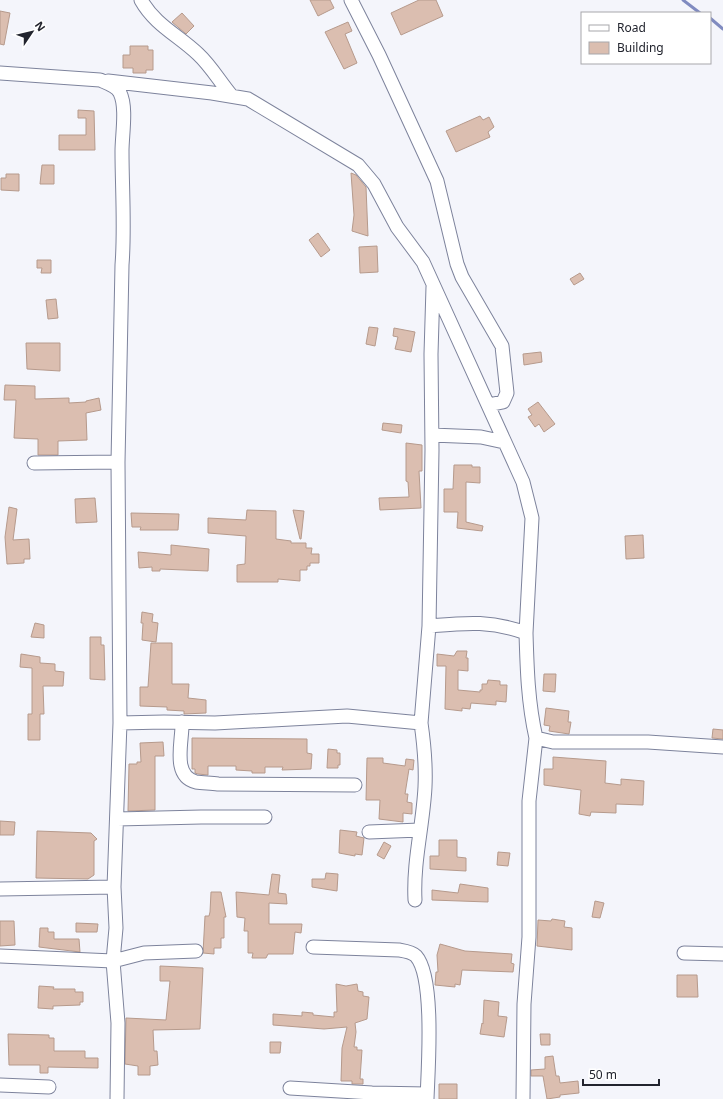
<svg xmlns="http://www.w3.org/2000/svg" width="723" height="1099" font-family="'Noto Sans',sans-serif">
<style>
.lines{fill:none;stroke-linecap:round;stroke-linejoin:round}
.stream{stroke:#808bc0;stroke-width:3}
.building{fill:#dbbeb0;stroke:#b69a8c}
.minor-casing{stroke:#7d839c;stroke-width:15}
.minor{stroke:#fff;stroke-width:13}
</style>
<rect width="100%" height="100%" fill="#f4f5fb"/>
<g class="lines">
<path class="stream" d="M683,0l17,13
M710,18l13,11"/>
</g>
<path class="building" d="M310,0h20l4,8 -16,8z
M419,0h17l7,16 -42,19 -10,-22z
M0,11l10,2 -6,32 -4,-1z
M182,13l12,13 -8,8 -14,-12z
M348,22l4,9 -7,3 12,29 -13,6 -19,-37z
M130,46h18v4h5v20h-7v3h-13v-5h-10v-13h7z
M78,110l16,1 1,39h-36v-15h27v-17h-8z
M480,116l3,4 6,-3 5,10 -6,5 2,5 -34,15 -10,-21z
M42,165h12v19h-14z
M351,173l5,2 10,12 2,49 -16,-5 2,-16z
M6,174h13v17l-18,-1v-12h5z
M318,233l12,17 -9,7 -12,-17z
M377,246l1,26 -18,1 -1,-26z
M37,260h14v13h-10l1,-5h-5z
M580,273l4,6 -10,6 -4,-6z
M56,299l2,19 -10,1 -2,-19z
M369,327l9,1 -3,18 -9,-2z
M394,328l21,4 -4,20 -16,-3 3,-12 -5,-1z
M26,343h34v28l-33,-2z
M541,352l1,10 -18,3 -1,-11z
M5,385l30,1v13l34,-1v5l17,-1v-1l13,-3 2,12 -15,3 1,27 -29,1v14h-20v-16l-24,-1 2,-38h-12z
M538,402l17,22 -11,8 -5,-8 -4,3 -7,-10 4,-2 -4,-6z
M383,423l19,2 -1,8 -19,-3z
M406,443l16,2v26h-3l2,37 -41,2 -1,-12 30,-1 -1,-15 -2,-1z
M454,465h18v2h8v16l-14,-1v40l17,4 -1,5 -25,-3 1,-16h-14v-23h9z
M95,498l2,24 -21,1 -1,-24z
M9,507l8,2 -4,31 16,-1 1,20h-6v4l-17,1 -2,-27z
M247,510l29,1v28l15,2v2h15v5h6l-1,6h8v9h-9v3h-3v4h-7v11l-22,-2v3h-41v-17l8,-1 1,-28 -38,-3v-15l38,2z
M293,510l11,1 -3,28h-1z
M131,513l48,1 -1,16h-38l1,-3h-9z
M643,535l1,23 -18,1 -1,-23z
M171,545l38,4 -1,22 -48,-2v2h-8v-4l-13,1 -1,-16 33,3z
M142,612l11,2 -1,8 6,1 -2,19 -14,-2 1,-17h-2z
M35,623l9,2v13l-13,-1z
M90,637h11v8h3l1,35 -15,-1z
M151,643h21v41h17l-1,14 18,2v13l-22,1v-3l-17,-1v-3l-27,-1v-19h8z
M457,651h10l-1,7h2v13l-10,-1v20l22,2v-2h2v-6h5l1,-4 12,1v4h7l-1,17 -10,-1v4l-25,-2 -1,6 -8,-1v3l-17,-2 1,-43h-9v-12l17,2z
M21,654l19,3v6l15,1v7l9,1 -1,14h-20l1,28h-4v26h-12v-26h4v-46l-12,-1z
M544,674h12l-1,18 -12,-1z
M546,708l23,3 -1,11h3l-2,12 -20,-3 1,-5 -6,-1z
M713,729l10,1v9l-11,-1z
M192,738l115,1v14l5,1 -1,15 -29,1 1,-3h-18v6h-13v-2l-16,-1v-4h-28v9l-10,-1 -3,-1v-4h-3z
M163,742l1,14h-9v54l-27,1 1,-47h8v-2h4l-1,-19z
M328,749l9,1v3h3v12h-2v3h-11z
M553,757l53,4 -1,22 16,2v-6l23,2 -1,24 -27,-1v9l-25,-1 -1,4 -11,-2 2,-24 -37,-5v-16h9z
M367,758h16v5l22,3 1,-7 8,1 -1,10 -4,-1 -4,25h3l-1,8 5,1v11l-9,-1v9l-24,-3 1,-19h-14z
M0,821l15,1 -1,13h-14z
M340,830l17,2 -1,4 8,2 -2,17 -7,-1v2l-16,-3z
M37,831l54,2 6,6 -3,2v34l-6,4 -52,-1z
M439,840h18v17l9,1v13l-36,-2v-13h9z
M384,842l7,4 -7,13 -7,-4z
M498,852l12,1 -2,13 -11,-1z
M326,873l12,1 -1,17 -25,-4v-8h13z
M272,874l8,1 -2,18 8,1 1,10 -18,-1v21h33l-1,9 -6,-1 -2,22h-25l-2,4h-14l1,-5h-5v-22h-4l1,-13 -8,-1 -1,-25 33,3z
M460,884l28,4v14l-56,-2v-10l26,3z
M211,892h10l5,25h-2v21h-3v10h-7v6l-11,-1 2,-37h4l1,-4z
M595,901l9,2 -4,15 -8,-1z
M552,919l13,2 -1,6 8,1v22l-35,-4 1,-26 13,1z
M0,921h14l1,24 -15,1z
M76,923l22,1 -1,8h-21z
M40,928h8v4h6v7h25l1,13 -41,-5z
M440,944l25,7 47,3 -1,9 3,1 -1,8 -51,-2 -2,15 -5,-1v3l-20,-2 1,-13h2l-1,-17z
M160,966l43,2 -3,61 -47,1 1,21h3l1,14 -8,1v9h-12v-9l-13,-2 1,-46 40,2 4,-39h-10z
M677,975h20l1,22h-21z
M336,984l10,2 11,-2 1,7 5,1v4l6,1 -2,22 -12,4 1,9 -2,15h3v3h5l-2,29h3v5h-11v-3h-11l1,-33 5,-21 -23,2 -51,-4v-11l29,2v-4l11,1v2l21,2v-5h3z
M39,986l15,1 -1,2h22v3h8v10h-3v3l-27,1v3l-15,-1z
M484,1000l15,2 -1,14 9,1 -3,20 -24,-3 2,-11 1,1z
M8,1034l41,1v3h5v13h31v7h13v10l-50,-1v6h-8v-8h-31z
M540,1034h10v11h-9z
M270,1042h11l-1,11h-10z
M553,1056l3,20h3l1,7 18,-2 1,12 -19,2v2l-13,2 -4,-23h-12v-6l14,-1v-12z
M439,1084h18v15h-18z"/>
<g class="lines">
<defs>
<path id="minor" d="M141,0c14,25 37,35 57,54 13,12 22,28 33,41
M351,0l28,55 58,126 20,83 5,13 40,69 5,47 -4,9 -15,3
M0,73l100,7c7,3 17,6 20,13 7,14 2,42 2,58 0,38 3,76 0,114l-4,197 2,261 -6,164 2,41 -3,33 5,62 -1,76
M108,81l104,12 36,6 110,66 16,19 23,43 26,35 100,220 9,36 -6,115
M432,435l49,2 23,5
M34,463l84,-1
M429,626l3,-176 -1,-96 2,-67
M182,722c1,18 -11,54 14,60 7,1 15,1 22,2l137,1
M120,723l44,-1 51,1 132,-7 74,7c3,21 5,43 4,64 -2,39 -12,74 -10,113
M421,723l8,-97c36,-3 61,-6 97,7 1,35 2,70 10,105l17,4h95l75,5
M117,819l84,-2h64
M369,832l51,-2
M0,889l114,-2
M313,947l86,3c6,1 13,2 17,6 19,21 12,114 11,143
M684,953l39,1
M0,956l113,5 31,-8 52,-2
M0,1085l49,2
M290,1088l82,5 55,1
M523,1099l1,-95 5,-67v-136l7,-63"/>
</defs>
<use href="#minor" class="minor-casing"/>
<use href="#minor" class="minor"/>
</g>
<rect x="581" y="12" width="130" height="52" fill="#ffffff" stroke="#a7a7ab"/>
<rect x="589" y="25" width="20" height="6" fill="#ffffff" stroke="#a7a7ab"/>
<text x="617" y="32" font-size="12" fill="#22242e">Road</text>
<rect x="589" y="42" width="20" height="12" fill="#dbbeb0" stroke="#a7a7ab"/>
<text x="617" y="52" font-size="12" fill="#22242e">Building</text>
<g transform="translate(32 32) rotate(55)" stroke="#ffffff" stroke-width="3" paint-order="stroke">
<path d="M0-3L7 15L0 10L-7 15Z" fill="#22242e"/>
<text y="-6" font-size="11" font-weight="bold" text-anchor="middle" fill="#22242e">N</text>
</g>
<path d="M583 1079v6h76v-6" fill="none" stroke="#22242e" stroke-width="2"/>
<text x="589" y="1079" font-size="12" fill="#22242e" stroke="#ffffff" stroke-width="3" paint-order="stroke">50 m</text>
</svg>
